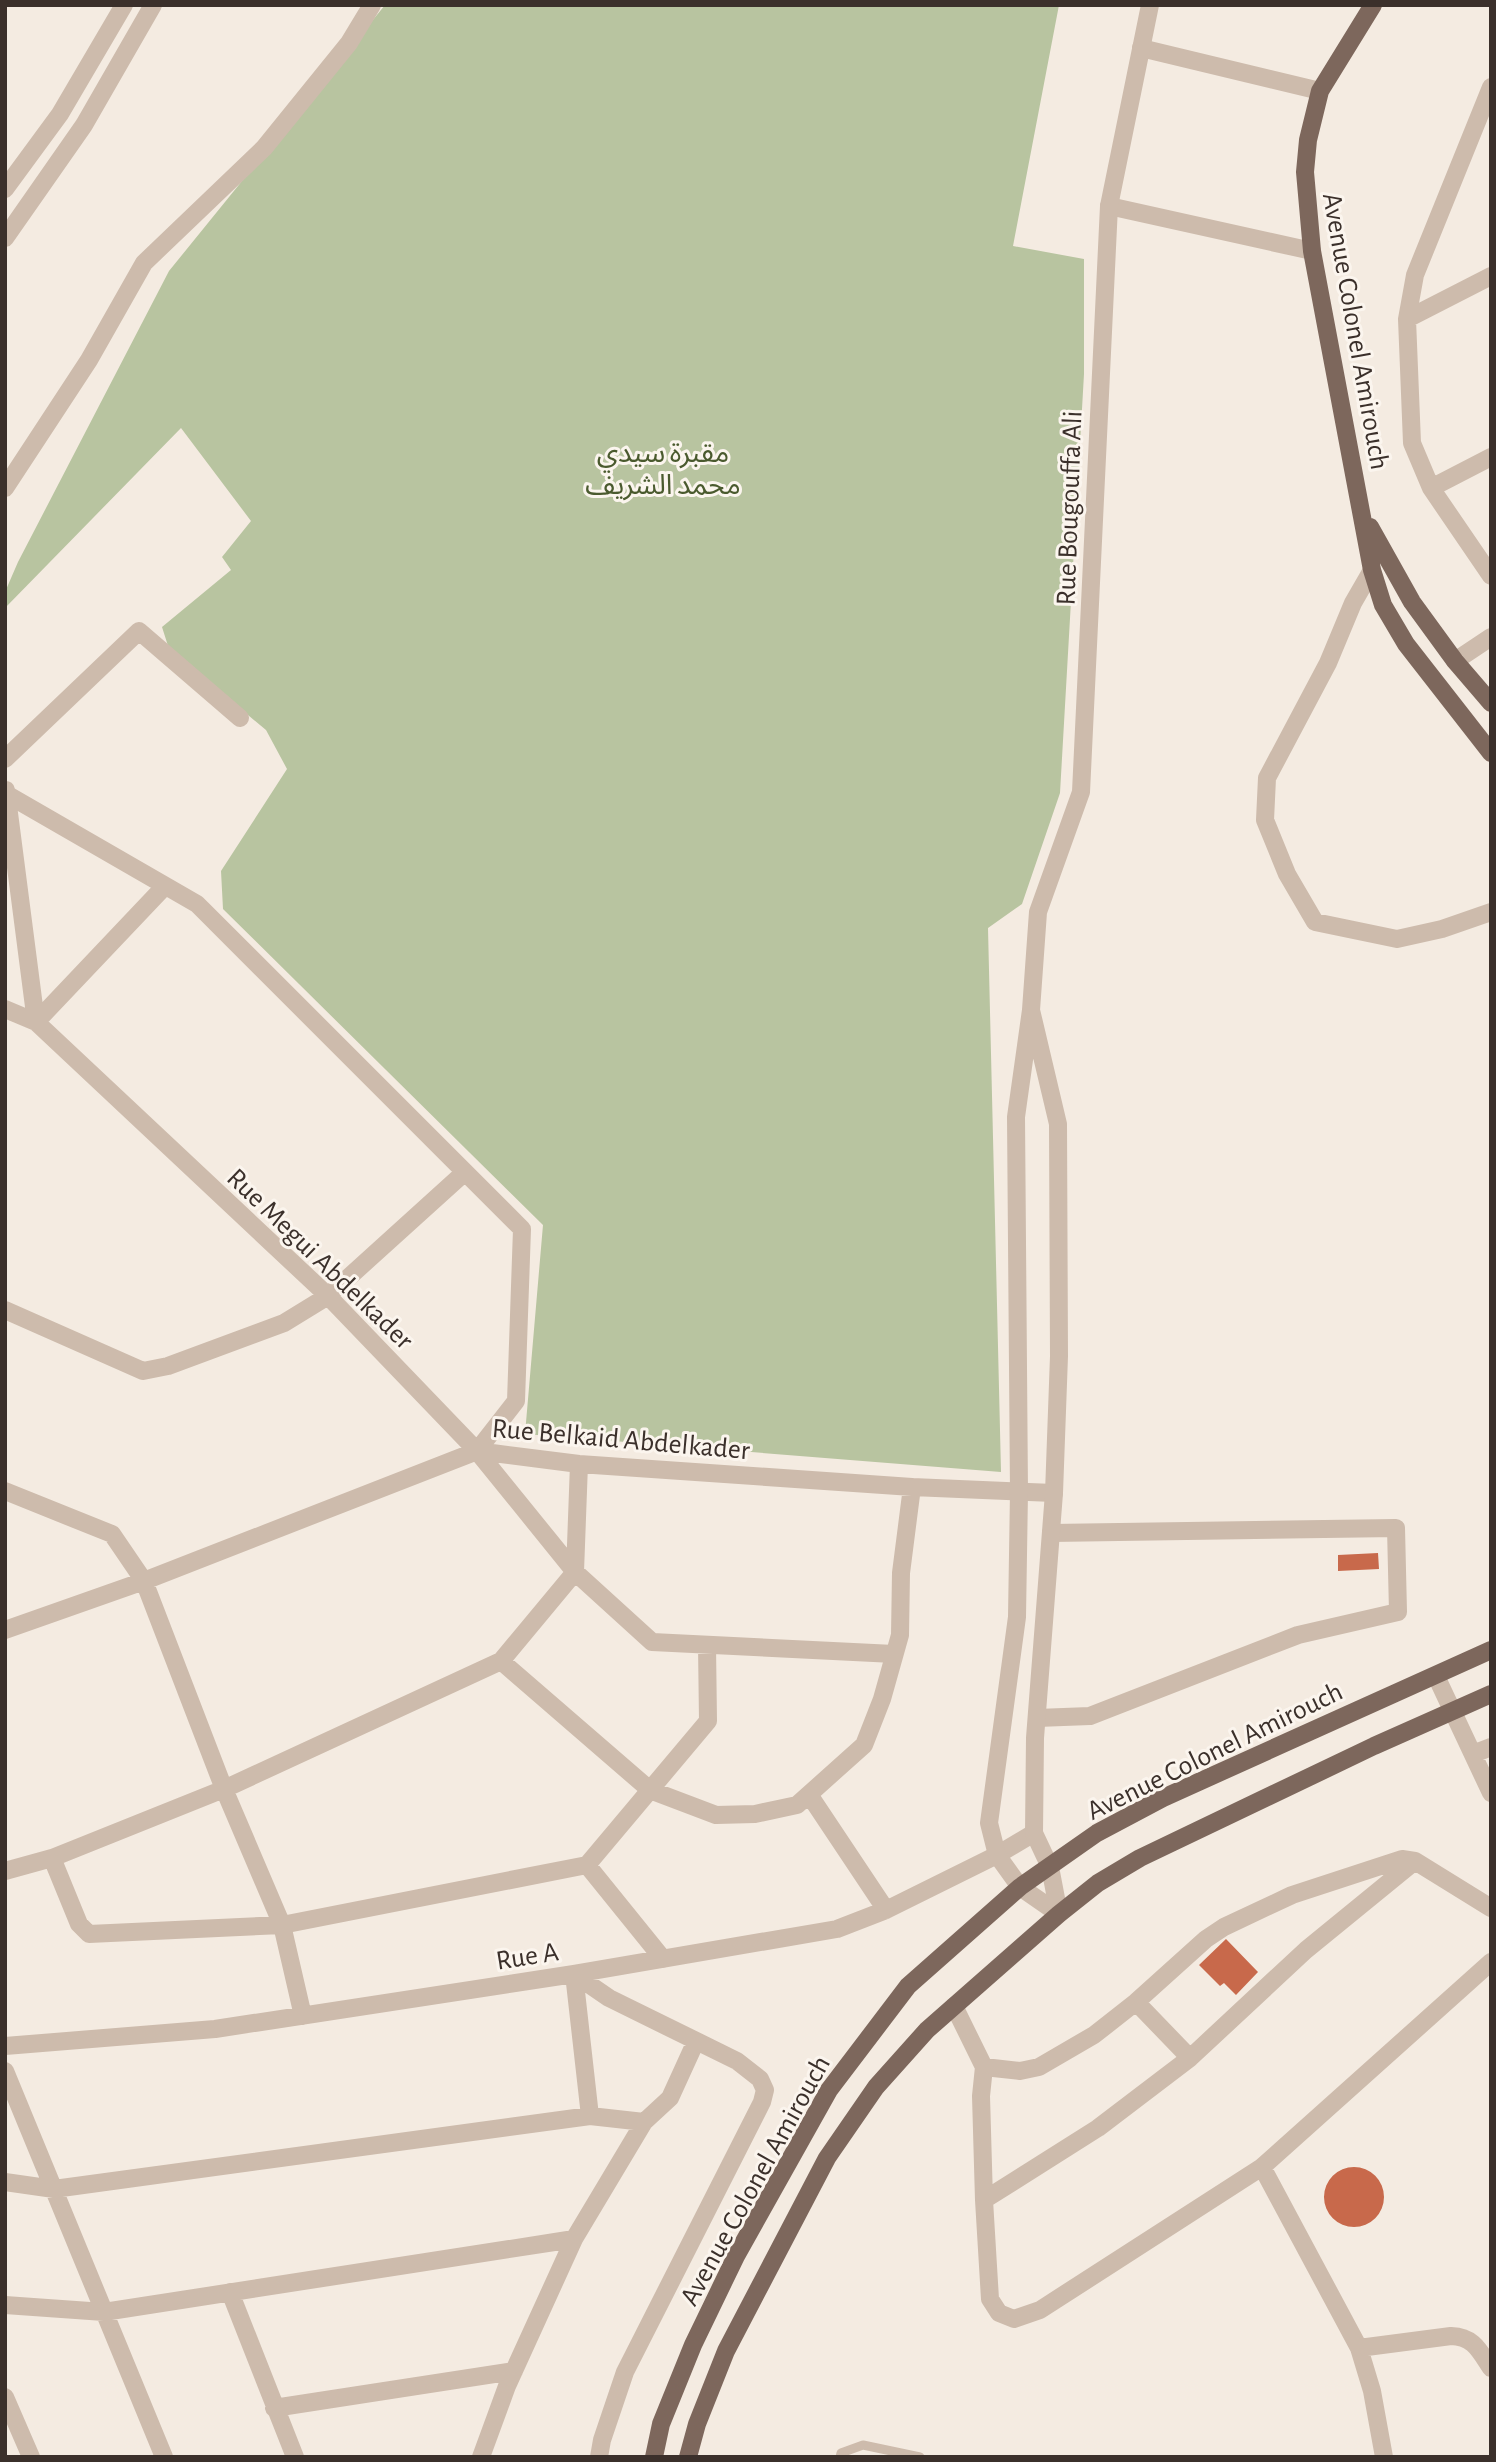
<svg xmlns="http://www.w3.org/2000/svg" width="1496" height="2462" font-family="'Alegreya Sans','Noto Sans Arabic',sans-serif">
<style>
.green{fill:#b8c4a0}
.building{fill:#c8694b}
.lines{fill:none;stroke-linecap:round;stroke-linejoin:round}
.service{stroke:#cdbbac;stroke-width:9}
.minor{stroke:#cdbbac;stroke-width:18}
.tertiary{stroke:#cdbbac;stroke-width:18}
.primary{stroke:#7d675c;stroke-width:18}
.labels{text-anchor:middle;stroke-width:6;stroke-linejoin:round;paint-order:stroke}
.street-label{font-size:28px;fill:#3b302b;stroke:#fbf5ee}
.park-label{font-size:28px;fill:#4a5a2e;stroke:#fbf5ee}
</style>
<rect width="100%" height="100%" fill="#f4ebe1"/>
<path class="green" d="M385,5h674l-46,241 71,13v115l-24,419 -38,111 -34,24 13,544 -476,-38 18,-209 -320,-316 -2,-38 66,-102 -21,-39 -97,-81 -7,-22 69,-57 -9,-13 29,-36 -70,-93 -176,180v-16l13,-30 151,-291z"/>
<path class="building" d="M1378,1553l1,16 -41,2v-16z
M1226,1939l32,33 -22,23 -12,-12 -4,3 -21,-21z
M1324 2197a30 30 0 1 1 60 0a30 30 0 1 1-60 0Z"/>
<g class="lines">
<path class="service" d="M840,2457l1,-4 22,-8 57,12"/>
<path class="minor" d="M1141,48l179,43
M1491,87l-76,188 -8,44 5,124 19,45 60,88
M5,189l55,-75 64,-109
M1109,206l203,45
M5,238l79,-113 69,-120
M1407,319l84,-43
M5,488l84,-128 55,-97 120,-115 85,-105 23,-38
M1431,488l60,-31
M1372,570l-19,33 -25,60 -61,115 -2,42 22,54 28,48 82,17 45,-10 49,-17
M1455,661l36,-24
M5,759l134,-128 101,87
M6,790l30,232
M5,801l3,-6 189,109 325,325 -6,172 -39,50
M5,1009l31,13 292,274 149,155 98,121 77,70 242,12
M36,1022l128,-135
M5,1310l138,61 25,-5 116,-43 44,-27 137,-124
M5,1491l107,43 32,47 80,208 58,136 21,91
M5,1630l139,-49 333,-130 102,13 333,23 142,6
M501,1661l149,129 66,25 39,-1 42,-9 67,-60 18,-46 18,-64 1,-62 11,-86
M1436,1676l55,117
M1037,1718l53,-2 208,-81 100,-23 -2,-84 -345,5
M1473,1754l18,-7
M810,1796l76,114
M52,1858l27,66 10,10 193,-9 305,-60 121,-144 -1,-76
M587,1865l76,94
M5,1871l47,-13 172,-69 277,-128 74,-89 4,-108
M574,1974l35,24 128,63 23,18 5,11 -3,12 -137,270 -23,68 -3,17
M574,1974l16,142
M1136,2002l54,56
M954,2006l30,61 36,4 19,-4 55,-32 42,-33 70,-63 18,-12 68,-32 110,-36 13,2 76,47
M5,2046l210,-17 359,-55 263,-45 49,-19 111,-55 37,-22
M984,2067l-3,29 3,104 6,99 9,14 15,6 26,-9 222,-143 229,-205
M5,2071l159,386
M1262,2167l97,181 13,43 12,66
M5,2182l49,7 536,-73 54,6
M984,2200l114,-72 92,-70 116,-108 109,-89
M230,2292l65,165
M5,2305l99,7 470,-73
M1359,2348l92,-12c23,1 28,14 40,32
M5,2397l26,60
M274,2408l240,-37
M481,2457l26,-71 67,-147 70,-117 26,-24 26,-57"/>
<path class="tertiary" d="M1031,1010l27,114 1,232 -5,137 -19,245 -1,95 16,34 9,47 -39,-27 -23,-32 -8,-32 28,-206 2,-125 -3,-375 15,-107 7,-98 43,-120 28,-586 41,-201"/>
<path class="primary" d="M1373,5l-53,86 -12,49 -3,32 7,79 60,319 11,35 23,39 85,109
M1370,527l42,75 43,59 36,42
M654,2457l7,-33 32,-79 43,-89 93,-166 79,-104 112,-99 77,-54 66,-35 328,-148
M688,2457l9,-33 29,-73 101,-193 49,-71 51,-57 132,-116 39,-31 42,-25 234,-112 117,-52"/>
</g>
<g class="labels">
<g class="street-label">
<text transform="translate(1357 331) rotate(80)" y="10">Avenue Colonel Amirouch</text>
<text transform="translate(1068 508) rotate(-88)" y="10">Rue Bougouffa Ali</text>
<text transform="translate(321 1258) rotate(44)" y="10">Rue Megui Abdelkader</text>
<text transform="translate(621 1438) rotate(5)" y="10">Rue Belkaid Abdelkader</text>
<text transform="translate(1214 1750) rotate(-26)" y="10">Avenue Colonel Amirouch</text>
<text transform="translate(527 1955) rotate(-9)" y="10">Rue A</text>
<text transform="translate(754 2180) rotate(-61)" y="10">Avenue Colonel Amirouch</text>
</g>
<g class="park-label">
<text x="663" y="462">مقبرة سيدي<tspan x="663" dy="32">محمد الشريف</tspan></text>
</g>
</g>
<rect width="1496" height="2462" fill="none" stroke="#3b302b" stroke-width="14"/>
</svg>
